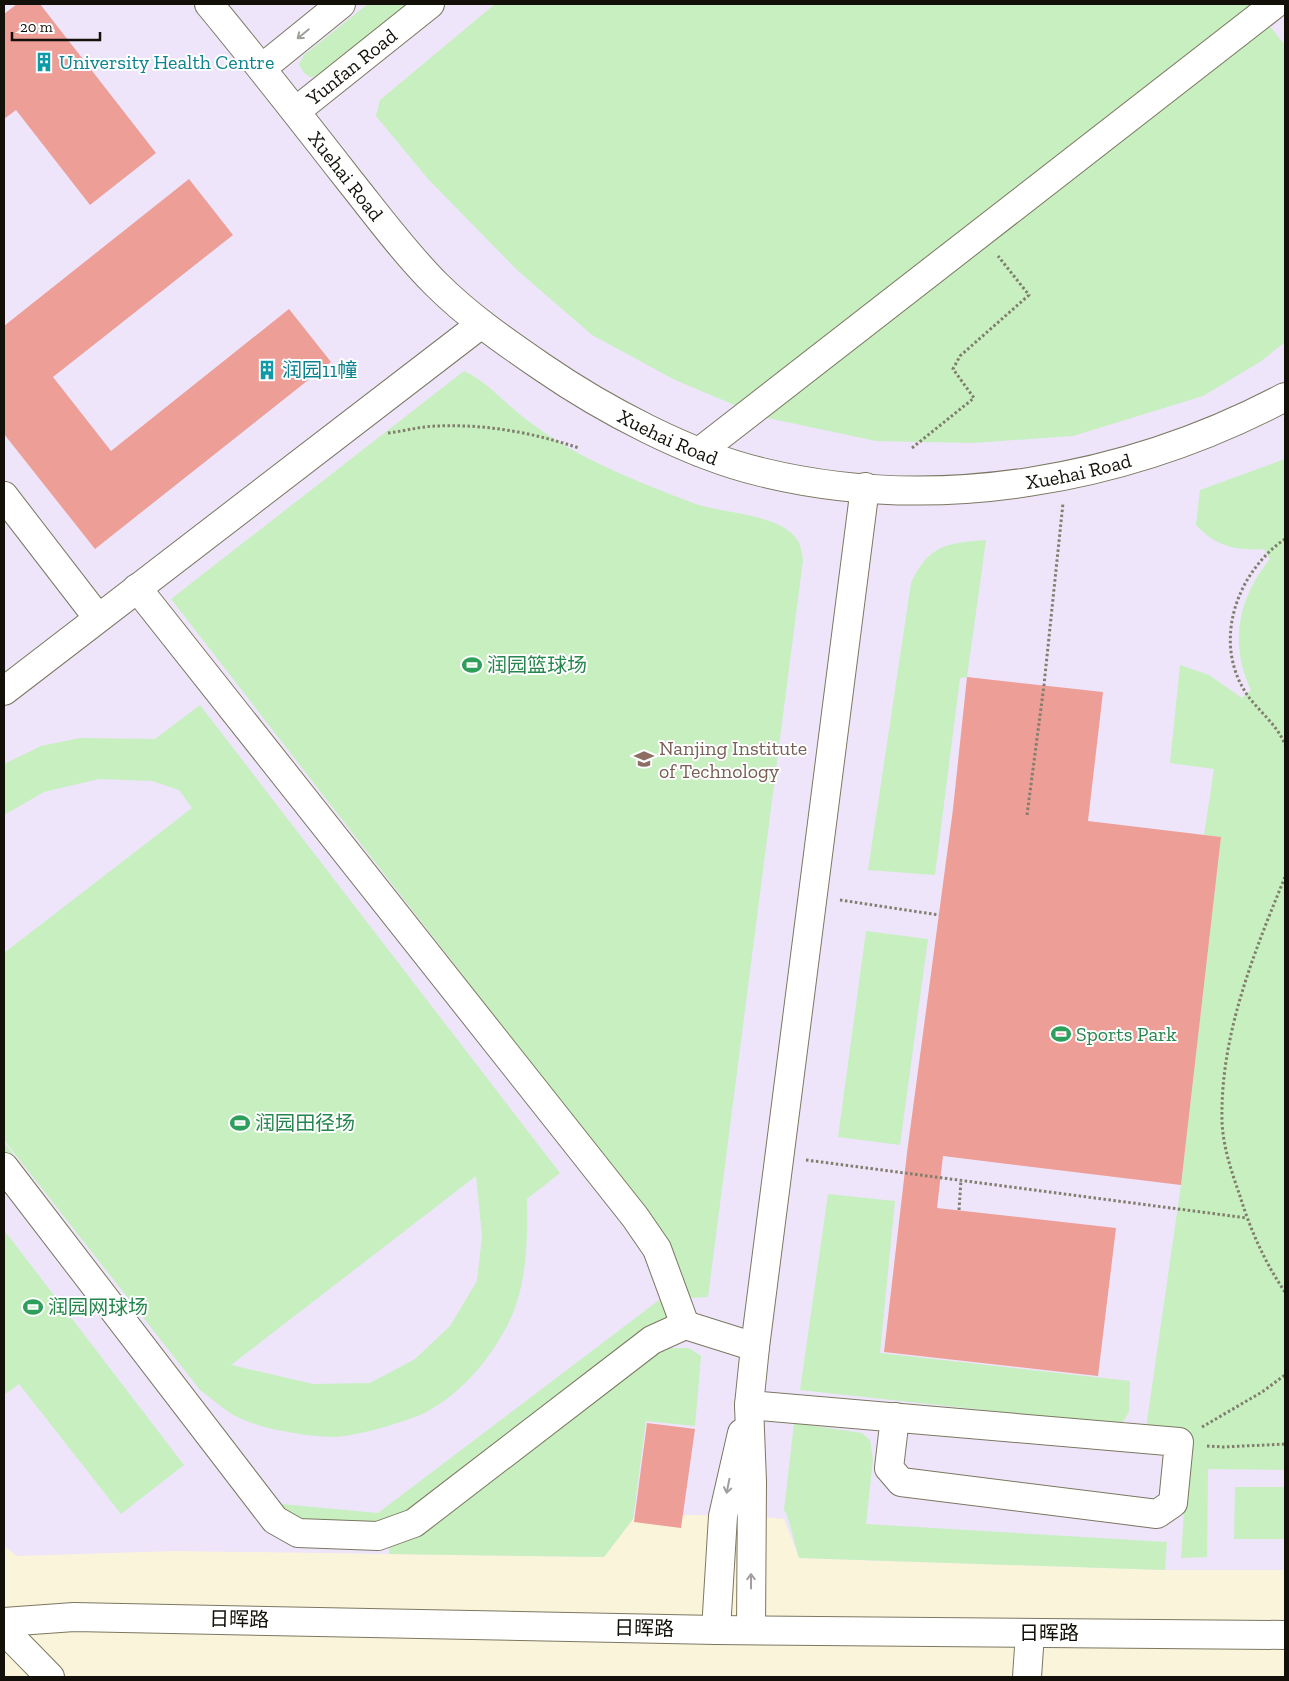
<svg xmlns="http://www.w3.org/2000/svg" width="1289" height="1681" font-family="'Zilla Slab','Noto Sans SC',serif">
<style>
.education{fill:#eee5fa}
.green{fill:#c7efc0;fill-rule:evenodd}
.building{fill:#ec9e97}
.lines{fill:none;stroke-linecap:round;stroke-linejoin:round}
.minor-casing{stroke:#7c7761;stroke-width:30}
.path{stroke:#827e6d;stroke-width:3;stroke-dasharray:2.5 2.5;stroke-linecap:butt}
.minor{stroke:#fff;stroke-width:28}
.oneway{stroke:#a09f9c}
.labels{text-anchor:middle;stroke-width:4;stroke-linejoin:round;paint-order:stroke}
.culture-label{font-size:20px;fill:#0d838f;stroke:#fff;text-anchor:start}
.street-label{font-size:20px;fill:#121008;stroke:#fff}
.leisure-label{font-size:20px;fill:#27864d;stroke:#fff;text-anchor:start}
.education-label{font-size:20px;fill:#785e54;stroke:#fff;text-anchor:start}
</style>
<rect width="100%" height="100%" fill="#faf4db"/>
<path class="education" d="M4,4h1281v1566h-120l-366,-12 -15,-39 -33,-3 -114,-2 -33,43 -429,-6 -158,5 -13,-10z"/>
<path class="green" d="M368,4h43l-90,72 -11,1 -6,-4 -5,-9 5,-9z
M495,4h757l33,41v297l-25,20 -57,34 -130,40 -100,7 -97,-2 -113,-24 -88,-37 -83,-45 -75,-65 -89,-91 -52,-63 4,-16z
M464,371c24,11 41,33 63,49 49,38 109,61 166,83 28,11 89,10 105,38 3,5 4,13 5,19l-95,737 -19,1 -79,-133 -439,-566z
M1285,459v1011l-77,-1 -1,88 -26,1 8,-127 -43,-3 35,-243 40,-348 -17,-2 10,-66 -44,-6 10,-98 29,10 33,23 9,-8c-22,-46 -13,-92 19,-131l-6,-10c-28,2 -49,-3 -68,-24l4,-35z
M986,540l-19,137 -7,1 -25,197 -67,-5 43,-287c18,-38 35,-40 75,-43z
M200,705l360,468 -33,26c1,40 0,86 -18,123 -18,36 -45,69 -81,89 -17,10 -75,26 -95,26 -29,-1 -74,-8 -100,-22 -11,-7 -22,-17 -33,-25l-196,-250v-187l188,-145 -13,-18 -27,-9 -53,-2 -55,13 -40,23v-51l37,-18 39,-8 75,1zM476,1176l6,60 -5,45 -27,45 -35,33 -45,24 -57,1 -82,-19z
M866,931l62,8 -28,206 -62,-8z
M4,1142l277,362 97,9 293,-222 14,34 -271,198 -116,10 -294,-366z
M828,1194l67,7 -15,152 250,28 -1,31 -8,13 -321,-35z
M4,1230l180,235 -63,49 -102,-130 -15,11z
M662,1348h27l12,8 -6,70 -49,-5 -13,98 -29,38 -215,-3 1,-13z
M794,1423l68,10 8,7 3,19 -7,65 301,18 -2,28 -366,-12 -12,-43 -3,-5z
M1235,1487h50v52h-51z"/>
<path class="building" d="M17,4h23l116,149 -66,52 -74,-95 -12,9v-105z
M189,179l44,56 -180,142 58,74 178,-142 42,53 -236,187 -91,-115v-108z
M967,677l136,15 -15,129 133,16 -40,348 -238,-29 -6,52 179,20 -18,148 -214,-24 23,-199 46,-344z
M647,1423l48,6 -14,99 -47,-6z"/>
<g class="lines">
<defs>
<g id="minor">
<path id="s1" d="M209,4c48,58 94,117 140,176 28,35 55,72 87,104 32,32 68,57 106,83 61,42 147,88 219,105 176,43 367,8 524,-75"/>
<path d="M262,68l79,-64"/>
<path id="s2" d="M296,111l134,-107"/>
<path d="M699,452l576,-448"/>
<path d="M4,496l94,122"/>
<path d="M137,588l498,629 22,32 28,76"/>
<path d="M4,691l476,-366"/>
<path d="M4,1167l271,353 23,13 80,3 36,-13 238,-183 33,-15 70,22"/>
<path d="M749,1405l430,37 -6,61 -16,11 -256,-32 -12,-14 6,-51"/>
<path d="M4,1622l70,-5 642,13 569,5"/>
<path d="M4,1630l46,47"/>
<path d="M716,1630l7,-114 19,-83"/>
<path d="M751,1630l1,-148 -3,-77 6,-58 110,-860"/>
<path d="M1027,1677l3,-44"/>
</g>
</defs>
<use href="#minor" class="minor-casing"/>
<path class="path" d="M388,433c17,-2 34,-7 50,-7 49,-2 96,7 141,22
M912,448l62,-50 -21,-29 7,-13 69,-61 -31,-39
M1285,539c-48,33 -73,102 -39,154 11,17 32,32 39,52
M1027,815l17,-130 19,-182
M1285,877c-32,78 -65,159 -63,245 1,25 10,51 18,74 10,33 25,67 45,96
M840,900l99,15
M806,1160l441,58
M959,1210l2,-30
M1202,1427l60,-35 23,-17
M1207,1446l17,1 61,-3"/>
<use href="#minor" class="minor"/>
</g>
<defs><path id="oneway-shaft" d="M-6 0H5M1.5-3L5.5 0L1.5 3" fill="none" stroke-width="1.6" stroke-linecap="round" stroke-linejoin="round" transform="scale(1.25)"/></defs>
<g class="oneway">
<use href="#oneway-shaft" transform="translate(303 34) rotate(141)"/>
<use href="#oneway-shaft" transform="translate(728 1486) rotate(101)"/>
<use href="#oneway-shaft" transform="translate(751 1581) rotate(-90)"/>
</g>
<defs>
<symbol id="building-bare" viewBox="-9 -9 18 18"><path d="M-4-6H4V6H1V3H-1V6H-4ZM-2.5-4.3h1.7v1.8h-1.7ZM.8-4.3h1.7v1.8H.8ZM-2.5-1h1.7V.8h-1.7ZM.8-1h1.7V.8H.8Z" fill="#0f9aa8" stroke="#fff" stroke-width="2.5" paint-order="stroke"/></symbol>
<symbol id="stadium-bare" viewBox="-9 -9 18 18"><path d="M0-5a6.5 5 0 1 0 0 10a6.5 5 0 1 0 0-10ZM-3.5-1.8h7v3.6h-7Z" fill="#2e9e5b" stroke="#fff" stroke-width="2.5" paint-order="stroke"/></symbol>
<symbol id="university-bare" viewBox="-9 -9 18 18"><path d="M0-5L7-2L0 1L-7-2ZM-4 1L0 2.5L4 1V4Q0 6-4 4Z" fill="#8d6e63" stroke="#fff" stroke-width="2.5" paint-order="stroke"/></symbol>
</defs>
<g fill-rule="evenodd">
<use href="#building-bare" x="30" y="48" width="28" height="28"/>
<use href="#building-bare" x="253" y="356" width="28" height="28"/>
<use href="#stadium-bare" x="458" y="651" width="28" height="28"/>
<use href="#university-bare" x="630" y="745" width="28" height="28"/>
<use href="#stadium-bare" x="1047" y="1020" width="28" height="28"/>
<use href="#stadium-bare" x="226" y="1109" width="28" height="28"/>
<use href="#stadium-bare" x="19" y="1293" width="28" height="28"/>
</g>
<g class="labels">
<g class="culture-label">
<text x="59" y="69">University Health Centre</text>
<text x="282" y="377">润园11幢</text>
</g>
<g class="street-label">
<text dy="7" stroke="none"><textPath href="#s2" startOffset="71">Yunfan Road</textPath></text>
<text dy="7" stroke="none"><textPath href="#s1" startOffset="220">Xuehai Road</textPath></text>
<text dy="7" stroke="none"><textPath href="#s1" startOffset="640">Xuehai Road</textPath></text>
<text dy="7" stroke="none"><textPath href="#s1" startOffset="1060">Xuehai Road</textPath></text>
<text transform="translate(239 1619) rotate(1)" y="7">日晖路</text>
<text transform="translate(644 1628) rotate(1)" y="7">日晖路</text>
<text x="1049" y="1640">日晖路</text>
</g>
<g class="leisure-label">
<text x="487" y="672">润园篮球场</text>
<text x="1076" y="1041">Sports Park</text>
<text x="255" y="1130">润园田径场</text>
<text x="48" y="1314">润园网球场</text>
</g>
<g class="education-label">
<text x="659" y="755">Nanjing Institute<tspan x="659" dy="23">of Technology</tspan></text>
</g>
</g>
<rect width="1289" height="1681" fill="none" stroke="#121008" stroke-width="10"/>
<path d="M12 32v8h88v-8" fill="none" stroke="#121008" stroke-width="2.5"/>
<text x="20" y="32" font-size="15" fill="#121008" stroke="#ffffff" stroke-width="4" paint-order="stroke">20 m</text>
</svg>
